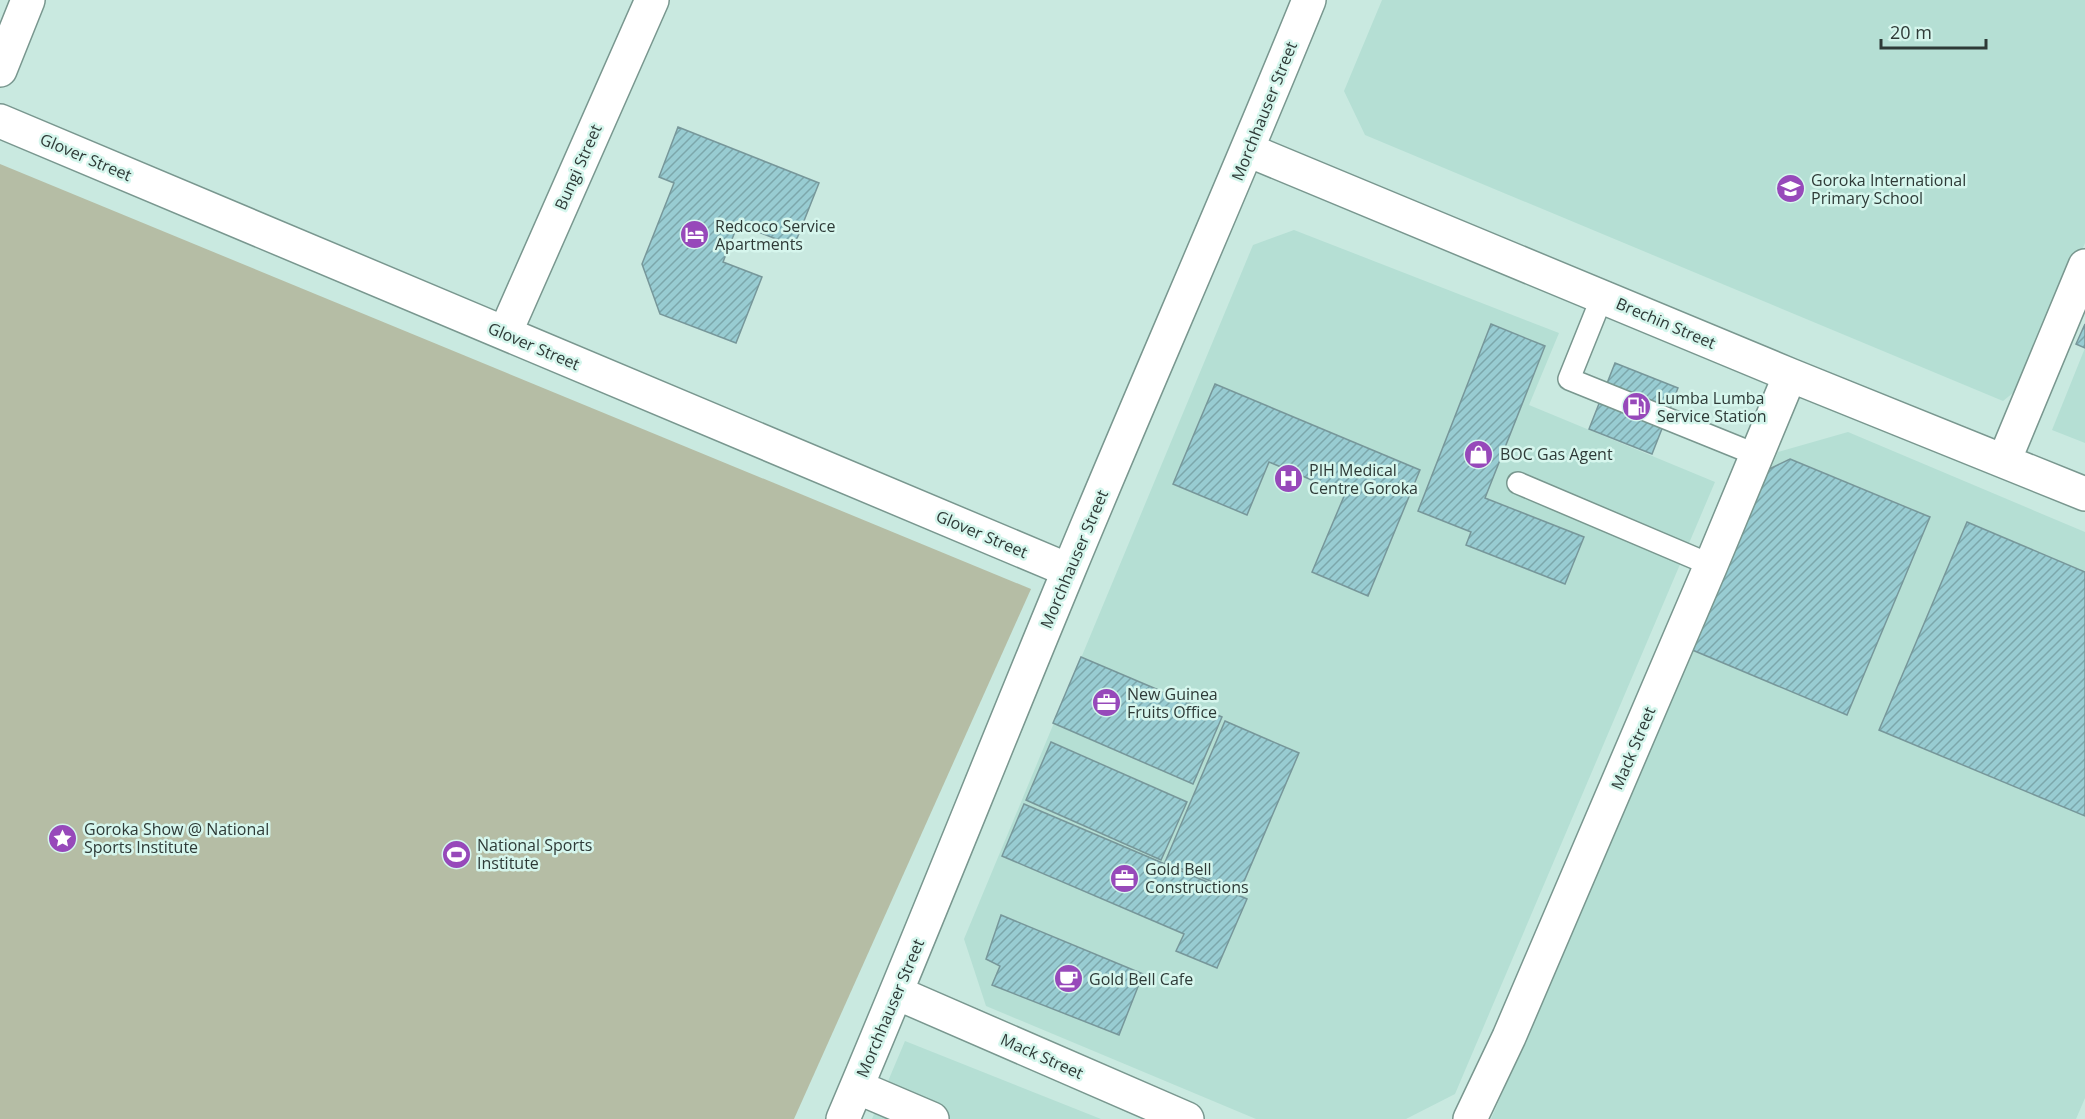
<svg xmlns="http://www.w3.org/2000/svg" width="2085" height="1119" font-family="'Open Sans',sans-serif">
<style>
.built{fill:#b5dfd4}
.green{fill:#b5bda5}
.building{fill:url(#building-hatch);stroke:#77979a;stroke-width:1.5}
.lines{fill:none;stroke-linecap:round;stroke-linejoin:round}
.service-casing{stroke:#79978f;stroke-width:24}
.minor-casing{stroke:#79978f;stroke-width:36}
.service{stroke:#fff;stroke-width:21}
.minor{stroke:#fff;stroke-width:33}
.labels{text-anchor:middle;stroke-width:5;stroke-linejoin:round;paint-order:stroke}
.street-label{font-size:16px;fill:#2e3a37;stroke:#d6f6ed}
.poi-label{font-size:16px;fill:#2e3a37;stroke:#d6f6ed;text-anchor:start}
</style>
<defs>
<pattern id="building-hatch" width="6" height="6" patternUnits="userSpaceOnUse" patternTransform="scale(1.5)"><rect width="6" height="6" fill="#98ccd2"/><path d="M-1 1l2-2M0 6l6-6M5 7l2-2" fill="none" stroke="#7ca7ab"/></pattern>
</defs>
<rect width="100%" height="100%" fill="#c9e9e0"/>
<path class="built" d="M1382,0h703v243l-56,137 -26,21 -638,-266 -21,-44z
M1294,230l265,103 -30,72 186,77 -260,612 -49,25h-150l-270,-113 -22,-67 289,-694z
M2085,348v95l-33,-13z
M1848,432l237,100v566l-9,21h-585l287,-667z
M905,1041l196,78h-229z"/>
<path class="green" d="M0,164l1031,425 -237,530h-794z"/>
<path class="building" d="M678,127l141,56 -25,63 -56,-22 -15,38 39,15 -26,66 -76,-29 -18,-50 32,-81 -15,-6z
M1491,324l54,22 -60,152 99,39 -19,47 -99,-39 5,-13 -53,-21z
M2085,324v24l-9,-4z
M1615,363l63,25 -26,66 -63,-25z
M1215,384l205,86 -52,126 -56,-24 33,-78 -76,-32 -22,53 -74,-31z
M1790,459l140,58 -83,198 -157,-66 73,-177z
M1967,522l118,50v244l-206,-86z
M1081,657l141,60 -29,67 -140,-61z
M1225,721l74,32 -60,140 -74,-31z
M1051,742l136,60 -26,58 -135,-60z
M1024,804l223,95 -30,69 -41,-17 8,-17 -182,-78z
M1001,915l142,59 -24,61 -127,-50 8,-19 -14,-7z"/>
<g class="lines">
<defs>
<path id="service" d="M1602,297l-33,82 188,76
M1518,483l193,82"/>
<path id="minor" d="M0,70l28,-70
M0,121l1068,449
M1248,150l542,225 295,119
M505,333l147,-333
M2004,461l81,-195
M897,993l290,126
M857,1087l75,32
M843,1119c77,-181 149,-364 225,-547 79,-191 163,-380 241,-572
M1470,1119l39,-82 202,-472 79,-190"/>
</defs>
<use href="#service" class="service-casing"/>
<use href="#minor" class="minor-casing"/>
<use href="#service" class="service"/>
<use href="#minor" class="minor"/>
</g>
<defs>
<symbol id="school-disc" viewBox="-11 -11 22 22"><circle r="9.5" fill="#9749ba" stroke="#d6f6ed"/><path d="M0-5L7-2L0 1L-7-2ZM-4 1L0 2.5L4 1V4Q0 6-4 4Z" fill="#fff"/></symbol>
<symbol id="hotel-disc" viewBox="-11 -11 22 22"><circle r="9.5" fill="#9749ba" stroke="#d6f6ed"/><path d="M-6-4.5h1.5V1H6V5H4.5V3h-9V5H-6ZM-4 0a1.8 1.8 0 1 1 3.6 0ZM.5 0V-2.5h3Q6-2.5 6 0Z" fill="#fff"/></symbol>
<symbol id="fuel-disc" viewBox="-11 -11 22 22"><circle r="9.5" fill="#9749ba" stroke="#d6f6ed"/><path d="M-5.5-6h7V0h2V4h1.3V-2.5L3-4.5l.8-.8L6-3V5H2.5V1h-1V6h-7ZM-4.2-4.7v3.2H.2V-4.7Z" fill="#fff"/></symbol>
<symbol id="shop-disc" viewBox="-11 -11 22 22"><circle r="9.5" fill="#9749ba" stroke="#d6f6ed"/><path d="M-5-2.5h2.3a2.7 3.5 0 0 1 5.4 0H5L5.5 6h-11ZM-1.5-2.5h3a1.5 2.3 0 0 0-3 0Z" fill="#fff"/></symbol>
<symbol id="hospital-disc" viewBox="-11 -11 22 22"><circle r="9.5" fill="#9749ba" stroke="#d6f6ed"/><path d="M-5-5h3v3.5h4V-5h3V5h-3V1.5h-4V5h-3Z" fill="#fff"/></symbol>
<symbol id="office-disc" viewBox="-11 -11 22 22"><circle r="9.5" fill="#9749ba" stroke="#d6f6ed"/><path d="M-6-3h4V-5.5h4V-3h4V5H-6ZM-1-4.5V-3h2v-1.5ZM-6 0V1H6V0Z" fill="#fff"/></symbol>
<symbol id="sight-disc" viewBox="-11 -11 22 22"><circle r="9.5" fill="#9749ba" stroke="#d6f6ed"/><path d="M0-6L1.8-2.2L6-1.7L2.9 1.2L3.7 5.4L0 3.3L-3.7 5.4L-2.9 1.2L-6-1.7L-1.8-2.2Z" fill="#fff"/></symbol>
<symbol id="stadium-disc" viewBox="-11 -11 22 22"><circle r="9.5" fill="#9749ba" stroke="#d6f6ed"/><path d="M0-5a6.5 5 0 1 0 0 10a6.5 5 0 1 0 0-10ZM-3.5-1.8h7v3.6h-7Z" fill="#fff"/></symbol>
<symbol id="cafe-disc" viewBox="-11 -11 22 22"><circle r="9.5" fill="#9749ba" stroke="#d6f6ed"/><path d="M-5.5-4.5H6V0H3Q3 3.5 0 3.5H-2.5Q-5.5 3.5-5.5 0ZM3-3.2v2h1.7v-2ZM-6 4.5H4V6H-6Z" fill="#fff"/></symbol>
</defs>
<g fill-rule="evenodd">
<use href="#school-disc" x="1774" y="172" width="33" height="33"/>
<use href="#hotel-disc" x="678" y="218" width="33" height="33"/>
<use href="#fuel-disc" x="1620" y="390" width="33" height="33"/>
<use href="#shop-disc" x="1462" y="438" width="33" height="33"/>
<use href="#hospital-disc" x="1272" y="462" width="33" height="33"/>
<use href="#office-disc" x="1090" y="686" width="33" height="33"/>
<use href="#sight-disc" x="46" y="822" width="33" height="33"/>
<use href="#stadium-disc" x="440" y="838" width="33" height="33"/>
<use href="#office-disc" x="1108" y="862" width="33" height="33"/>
<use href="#cafe-disc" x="1052" y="962" width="33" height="33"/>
</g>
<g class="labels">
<g class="street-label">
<text transform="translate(1264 111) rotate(-68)" y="6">Morchhauser Street</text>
<text transform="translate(86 157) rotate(23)" y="6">Glover Street</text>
<text transform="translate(578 167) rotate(-66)" y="6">Bungi Street</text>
<text transform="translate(1666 323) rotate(23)" y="6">Brechin Street</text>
<text transform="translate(534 346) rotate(23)" y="6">Glover Street</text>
<text transform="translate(982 534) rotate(23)" y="6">Glover Street</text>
<text transform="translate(1074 559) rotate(-67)" y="6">Morchhauser Street</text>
<text transform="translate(1633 748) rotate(-67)" y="6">Mack Street</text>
<text transform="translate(890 1008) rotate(-67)" y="6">Morchhauser Street</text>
<text transform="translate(1042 1056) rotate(24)" y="6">Mack Street</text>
</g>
<g class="poi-label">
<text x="1811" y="186">Goroka International<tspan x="1811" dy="18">Primary School</tspan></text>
<text x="715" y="232">Redcoco Service<tspan x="715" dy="18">Apartments</tspan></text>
<text x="1657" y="404">Lumba Lumba<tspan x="1657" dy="18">Service Station</tspan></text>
<text x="1500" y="460">BOC Gas Agent</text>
<text x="1309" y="476">PIH Medical<tspan x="1309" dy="18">Centre Goroka</tspan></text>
<text x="1127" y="700">New Guinea<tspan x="1127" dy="18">Fruits Office</tspan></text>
<text x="84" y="835">Goroka Show @ National<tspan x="84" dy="18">Sports Institute</tspan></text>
<text x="477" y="851">National Sports<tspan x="477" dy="18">Institute</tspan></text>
<text x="1145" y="875">Gold Bell<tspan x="1145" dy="18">Constructions</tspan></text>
<text x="1089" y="985">Gold Bell Cafe</text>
</g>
</g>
<path d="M1881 39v9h105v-9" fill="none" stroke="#2e3a37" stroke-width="3"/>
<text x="1890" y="39" font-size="18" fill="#2e3a37" stroke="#d6f6ed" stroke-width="4.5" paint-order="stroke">20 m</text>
</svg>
